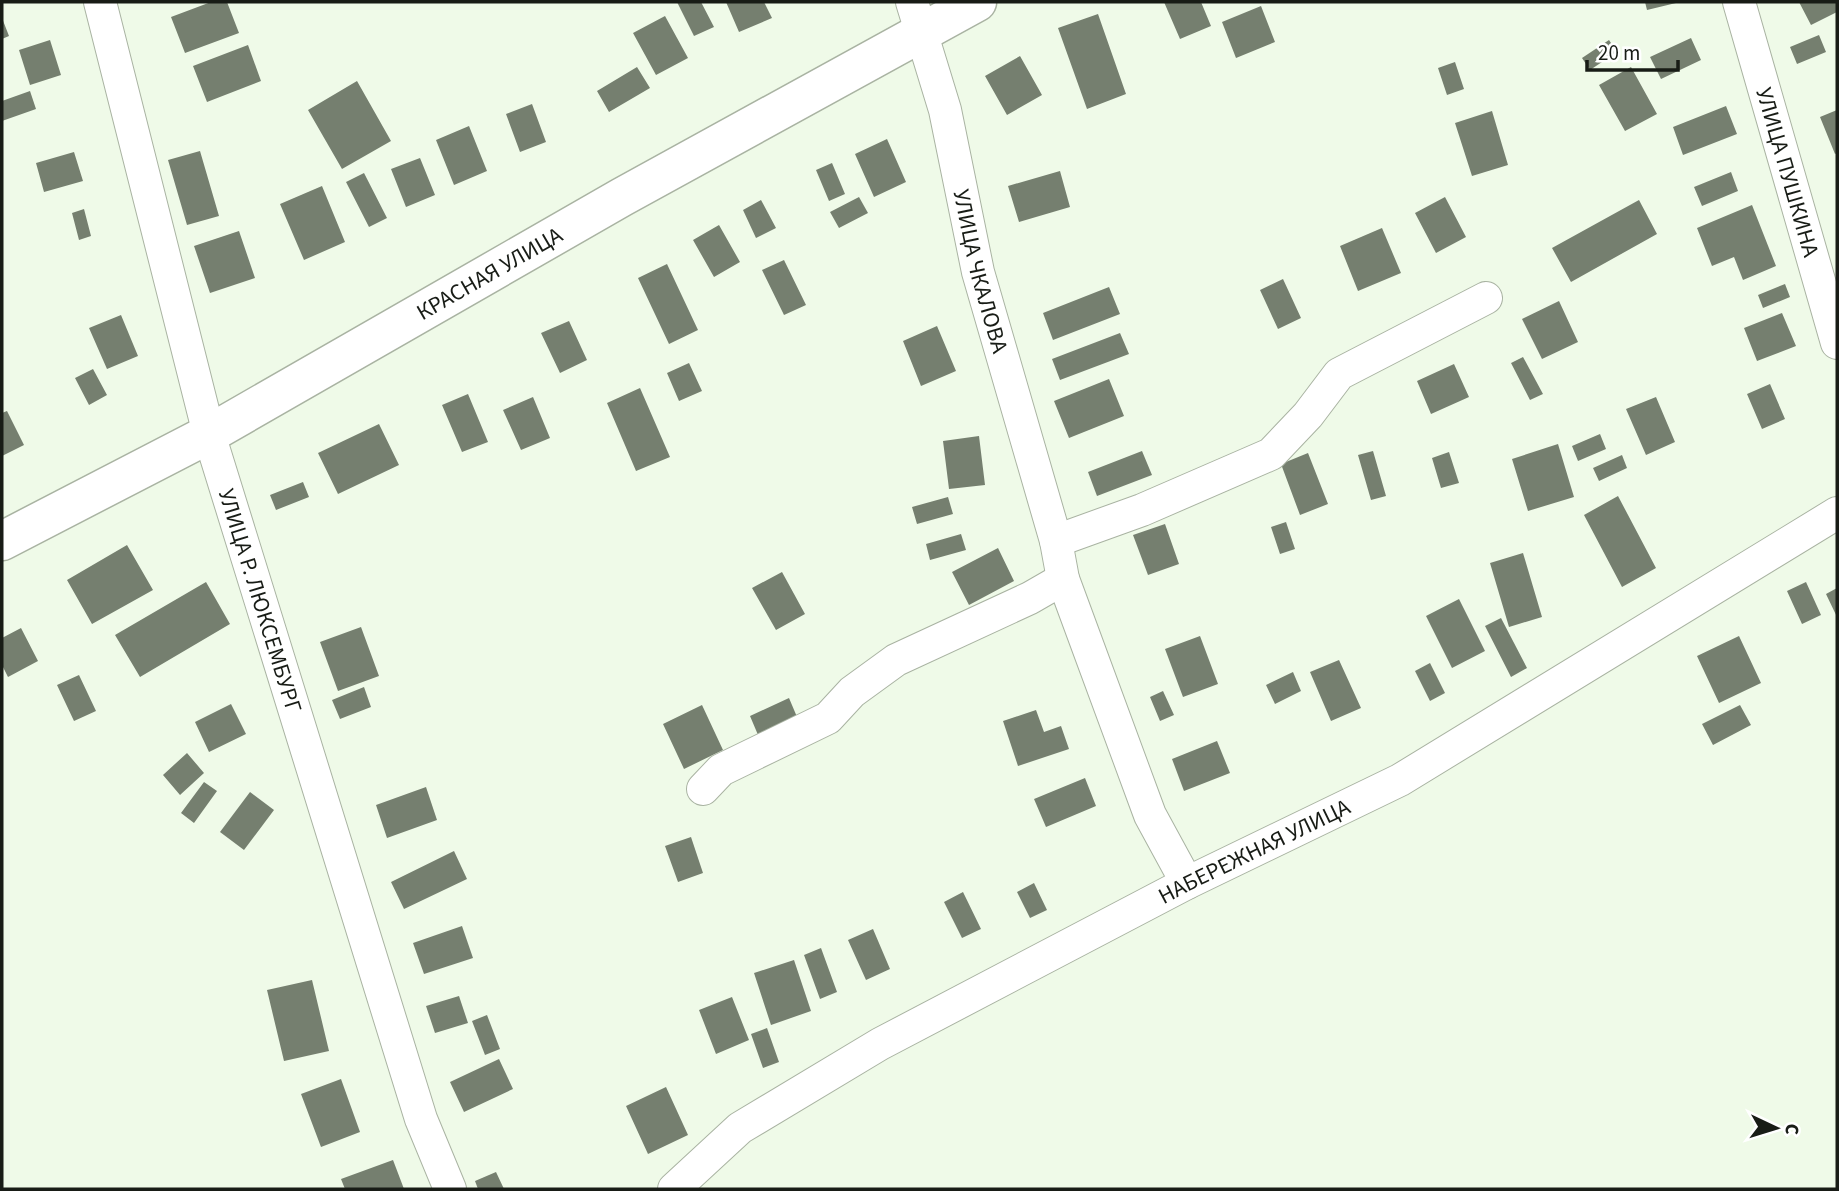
<svg xmlns="http://www.w3.org/2000/svg" width="1839" height="1191" font-family="'Source Sans 3',sans-serif">
<style>
.building{fill:#757f6f}
.lines{fill:none;stroke-linecap:round;stroke-linejoin:round}
.minor-casing{stroke:#a9b3a2;stroke-width:34}
.major-casing{stroke:#a9b3a2;stroke-width:41}
.minor{stroke:#fff;stroke-width:32}
.major{stroke:#fff;stroke-width:38}
.labels{text-anchor:middle;stroke-width:5;stroke-linejoin:round;paint-order:stroke}
.street-label{font-size:23px;fill:#181c16;stroke:#fff}
</style>
<rect width="100%" height="100%" fill="#effae8"/>
<path class="building" d="M211,2h16l12,31 -54,20 -14,-36z
M677,2h24l13,25 -20,9z
M726,2h38l8,16 -33,14z
M1164,2h37l10,24 -31,13z
M1645,2h31v1l-29,7z
M1799,2h38v10l-26,13z
M1261,6l14,36 -39,16 -14,-36z
M1098,14l28,80 -39,15 -29,-81z
M665,16l23,42 -32,17 -23,-42z
M2,18l7,18 -7,3z
M1819,35l7,17 -29,12 -7,-17z
M1691,38l10,22 -40,19 -11,-22z
M50,40l11,35 -31,10 -11,-35z
M1609,40l8,12 -27,18 -8,-12z
M248,45l13,36 -54,21 -14,-36z
M1020,56l22,39 -35,20 -22,-39z
M1455,62l9,27 -17,6 -9,-27z
M637,67l13,21 -41,24 -12,-21z
M1631,67l26,47 -32,17 -26,-46z
M357,81l34,60 -49,28 -34,-59z
M30,91l6,18 -34,12v-20z
M532,104l14,38 -26,10 -14,-38z
M1726,106l11,28 -54,21 -10,-28z
M1837,110v43l-2,1 -15,-37z
M1492,111l16,54 -36,11 -17,-53z
M469,126l18,45 -33,14 -18,-45z
M887,139l19,43 -32,15 -19,-43z
M200,151l19,65 -32,9 -19,-65z
M74,152l9,29 -39,11 -8,-29z
M420,158l15,37 -29,12 -15,-38z
M832,163l13,31 -16,7 -13,-31z
M1060,171l10,36 -51,15 -11,-36z
M1731,172l7,19 -36,15 -8,-19z
M364,173l23,45 -18,9 -23,-45z
M322,186l23,56 -41,18 -24,-56z
M859,197l9,16 -29,15 -9,-16z
M1445,197l21,40 -30,16 -21,-40z
M761,200l15,28 -20,10 -13,-28z
M1639,200l18,34 -86,48 -19,-34z
M1752,205l24,61 -33,14 -9,-23 -22,9 -15,-38z
M84,209l7,27 -12,4 -7,-27z
M719,225l21,37 -26,15 -21,-37z
M1382,228l19,45 -43,18 -18,-45z
M239,231l16,47 -45,15 -16,-47z
M784,260l22,45 -22,10 -22,-45z
M667,264l31,66 -29,14 -31,-66z
M1283,279l18,39 -23,11 -18,-39z
M1785,284l5,13 -27,11 -5,-13z
M1109,287l11,27 -67,26 -10,-27z
M1559,301l19,41 -36,17 -20,-40z
M1782,313l14,33 -39,15 -13,-33z
M121,315l17,41 -31,13 -18,-41z
M569,321l18,39 -27,13 -19,-40z
M937,326l19,45 -35,15 -18,-45z
M1120,333l9,21 -69,26 -8,-21z
M1523,357l20,37 -13,6 -19,-37z
M689,363l13,28 -23,10 -12,-28z
M1454,364l15,33 -38,17 -14,-33z
M93,369l14,26 -18,10 -14,-27z
M1109,379l15,37 -55,22 -15,-37z
M1770,384l15,35 -23,10 -15,-35z
M640,388l30,69 -34,14 -29,-68z
M468,394l20,48 -26,10 -20,-47z
M533,397l17,41 -29,12 -18,-40z
M1656,397l19,45 -29,13 -20,-46z
M7,411l17,34 -22,11v-43z
M379,424l20,41 -61,29 -20,-41z
M1600,434l6,15 -28,12 -6,-15z
M979,436l6,49 -36,4 -6,-48z
M1558,444l16,53 -46,14 -16,-52z
M1142,451l10,24 -55,21 -9,-24z
M1373,451l13,45 -15,4 -13,-45z
M1449,452l10,31 -18,5 -9,-30z
M1308,453l20,51 -28,11 -19,-51z
M1622,455l5,13 -28,13 -6,-13z
M303,482l6,15 -33,13 -6,-15z
M1618,496l38,72 -34,19 -38,-72z
M948,497l5,17 -36,10 -5,-17z
M1286,522l9,27 -15,5 -9,-27z
M1165,524l14,40 -31,11 -15,-40z
M961,534l5,16 -36,10 -4,-16z
M127,545l26,45 -61,34 -25,-44z
M998,548l16,33 -45,24 -17,-33z
M1523,553l19,64 -33,10 -19,-64z
M782,572l23,42 -29,16 -24,-42z
M206,582l24,42 -90,53 -25,-42z
M1806,582l15,33 -19,9 -15,-33z
M1837,588v29l-11,-23z
M1459,599l26,52 -33,17 -26,-52z
M1501,618l26,50 -16,9 -26,-51z
M361,627l18,49 -41,15 -18,-49z
M21,628l17,33 -30,16 -6,-12v-27z
M1200,636l18,48 -35,13 -18,-48z
M1739,636l22,47 -42,20 -22,-47z
M1339,660l22,48 -30,13 -21,-49z
M1430,663l15,30 -15,8 -15,-30z
M1293,672l8,19 -26,13 -9,-19z
M79,675l17,36 -22,10 -17,-36z
M364,687l7,20 -31,12 -8,-19z
M1163,691l11,24 -14,6 -10,-24z
M789,698l11,26 -39,18 -11,-26z
M231,704l15,30 -37,18 -14,-30z
M702,705l21,45 -39,19 -21,-45z
M1740,705l11,20 -38,20 -11,-21z
M1036,710l8,22 17,-6 8,23 -51,17 -15,-45z
M1217,741l13,32 -46,18 -12,-32z
M187,753l17,20 -24,22 -17,-20z
M1085,778l11,28 -50,21 -12,-28z
M204,782l13,9 -23,32 -13,-10z
M426,787l11,33 -50,18 -11,-33z
M250,792l24,18 -30,40 -24,-18z
M691,837l12,36 -25,9 -13,-36z
M454,851l13,28 -63,30 -13,-27z
M1034,883l13,27 -17,8 -13,-26z
M963,892l18,37 -19,9 -18,-36z
M462,926l11,32 -49,16 -11,-31z
M873,929l17,40 -24,11 -18,-40z
M821,948l16,44 -17,7 -16,-44z
M794,960l17,51 -40,14 -17,-52z
M312,980l17,71 -45,10 -17,-71z
M459,996l9,27 -33,10 -9,-27z
M732,997l17,43 -33,14 -17,-44z
M487,1015l13,34 -15,6 -13,-34z
M767,1028l12,34 -16,6 -12,-34z
M499,1059l14,30 -49,23 -14,-30z
M341,1079l19,53 -39,15 -20,-53z
M666,1087l22,48 -40,19 -22,-48z
M393,1160l11,29h-59l-4,-10z
M496,1172l8,17h-26l-3,-8z"/>
<g class="lines">
<defs>
<g id="minor">
<path id="s1" d="M100,2l109,432 212,685 29,70"/>
<path id="s2" d="M912,2l33,108 33,162 78,269 7,38 87,236 37,68"/>
<path id="s3" d="M1739,2l98,341"/>
<path d="M1056,541l86,-31 129,-56 37,-39 31,-41 147,-76"/>
<path d="M703,789l18,-19 107,-52 24,-26 44,-32 134,-62 33,-19"/>
<path id="s4" d="M674,1189l66,-61 140,-84 307,-161 213,-103 437,-267"/>
</g>
<g id="major">
<path id="s5" d="M2,541l207,-107 413,-237 355,-195"/>
</g>
</defs>
<use href="#minor" class="minor-casing"/>
<use href="#major" class="major-casing"/>
<use href="#minor" class="minor"/>
<use href="#major" class="major"/>
</g>
<g class="labels">
<g class="street-label">
<text dy="8" stroke="none"><textPath href="#s3" startOffset="177">УЛИЦА ПУШКИНА</textPath></text>
<text dy="8" stroke="none"><textPath href="#s2" startOffset="278">УЛИЦА ЧКАЛОВА</textPath></text>
<text dy="8" stroke="none"><textPath href="#s5" startOffset="556">КРАСНАЯ УЛИЦА</textPath></text>
<text dy="8" stroke="none"><textPath href="#s1" startOffset="620">УЛИЦА Р. ЛЮКСЕМБУРГ</textPath></text>
<text dy="8" stroke="none"><textPath href="#s4" startOffset="674">НАБЕРЕЖНАЯ УЛИЦА</textPath></text>
</g>
</g>
<rect width="1839" height="1191" fill="none" stroke="#181c16" stroke-width="7"/>
<g transform="translate(1776 1128) rotate(94)" stroke="#ffffff" stroke-width="5" paint-order="stroke">
<path d="M0-5L12 26L0 18L-12 26Z" fill="#181c16"/>
<text y="-10" font-size="19" font-weight="bold" text-anchor="middle" fill="#181c16">С</text>
</g>
<path d="M1587 60v10h91v-10" fill="none" stroke="#181c16" stroke-width="3.5"/>
<text x="1598" y="60" font-size="21" fill="#181c16" stroke="#ffffff" stroke-width="5" paint-order="stroke">20 m</text>
</svg>
